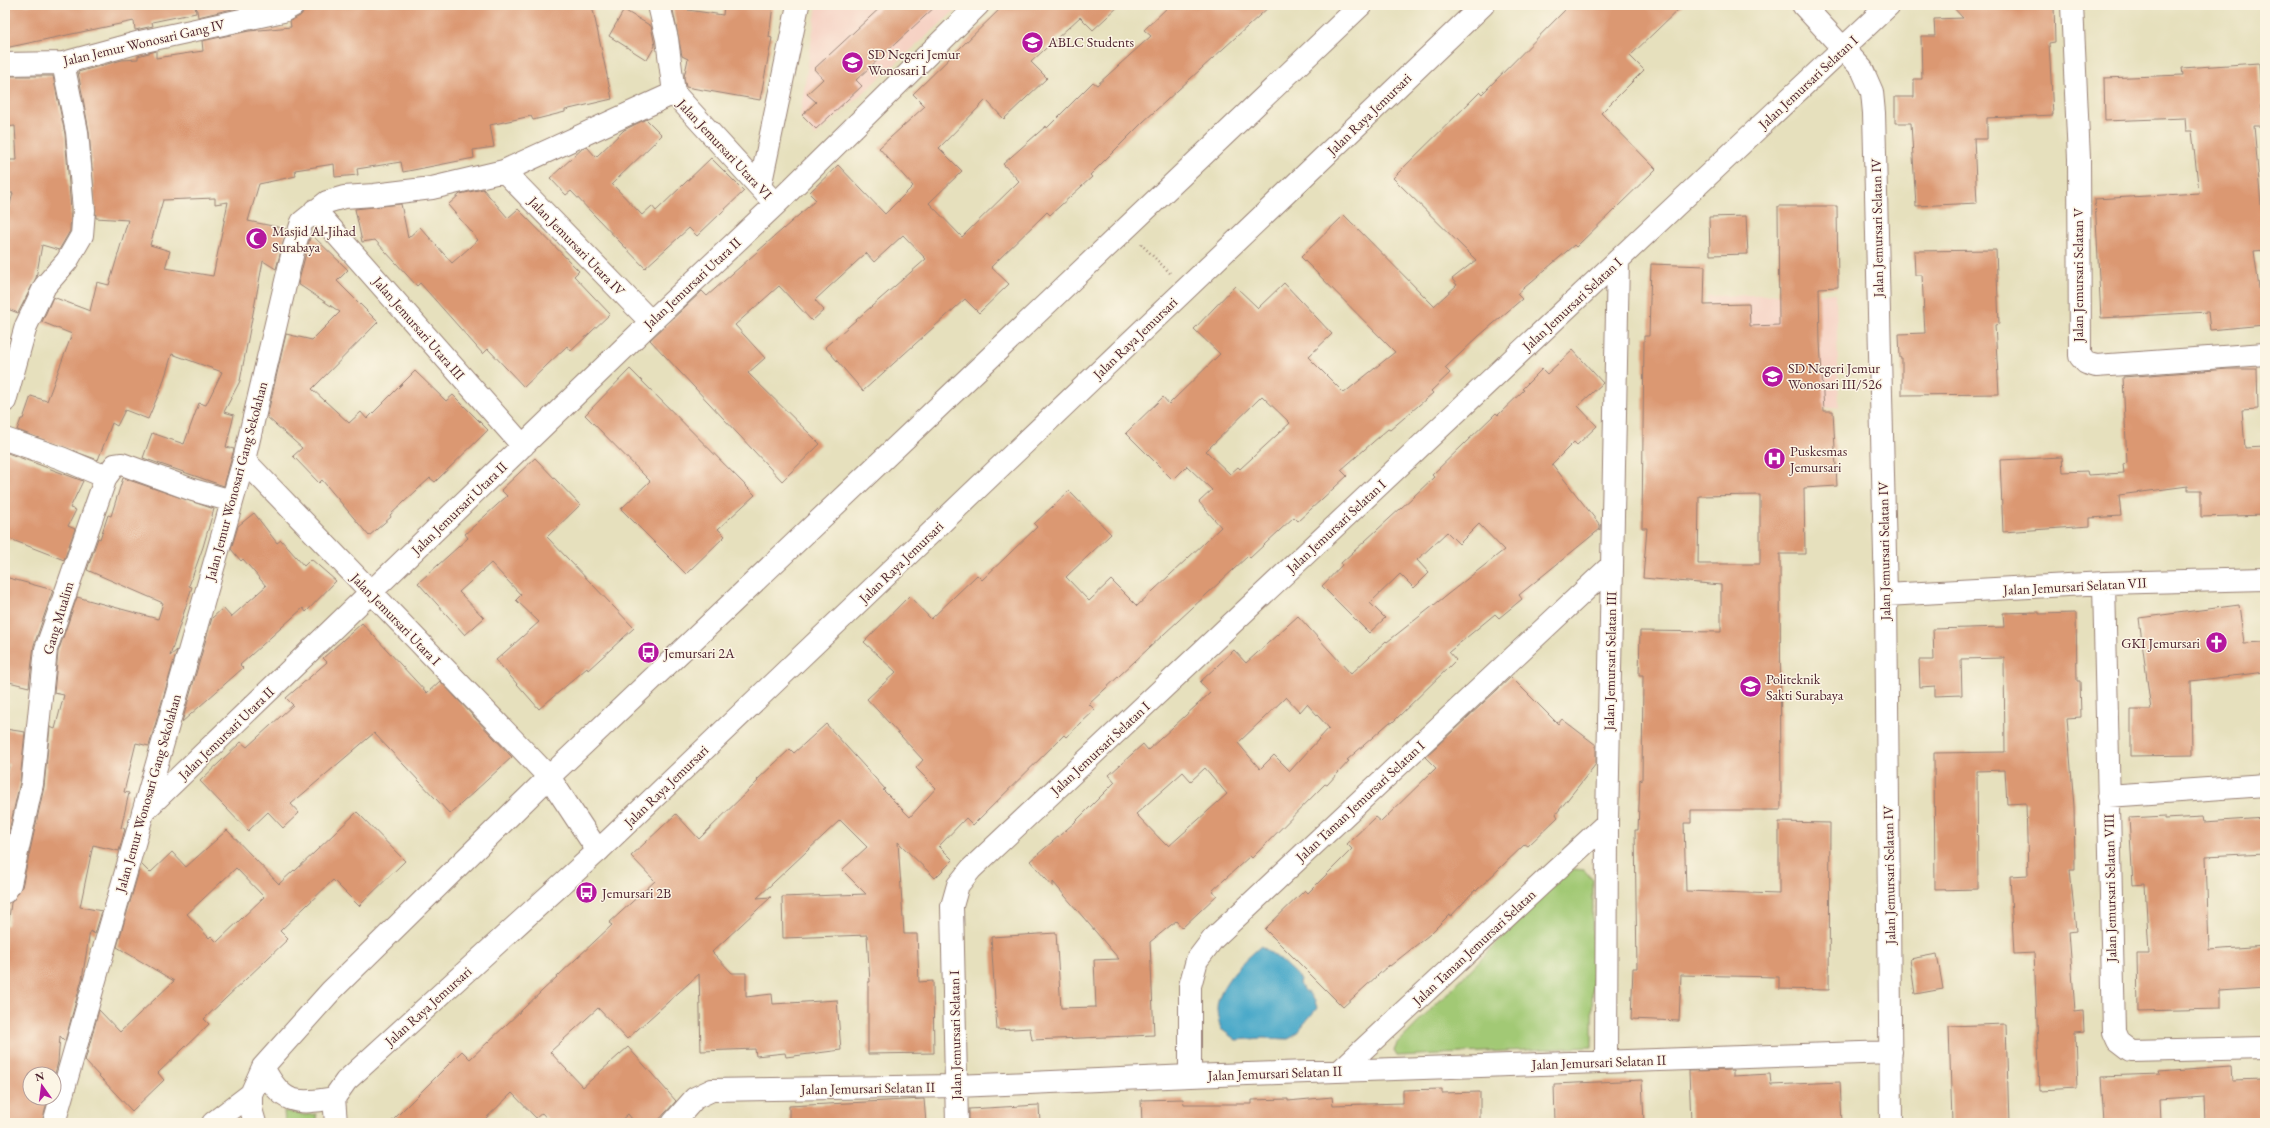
<svg xmlns="http://www.w3.org/2000/svg" width="2270" height="1128" font-family="'EB Garamond',serif">
<style>
.built{fill:#f6d2c4}
.green{fill:#a2c974;stroke:#767450}
.water{fill:#4aa9c9;stroke:#4a647a}
.building{fill:#db9872;fill-rule:evenodd}
.lines{fill:none;stroke-linecap:round;stroke-linejoin:round}
.street-casing{stroke:#988074;stroke-width:24}
.primary-casing{stroke:#988074;stroke-width:24}
.path{stroke:#988074;stroke-width:2.5;stroke-dasharray:1 3;stroke-linecap:butt}
.street{stroke:#fff;stroke-width:22}
.primary{stroke:#fff;stroke-width:22}
.labels{text-anchor:middle;stroke-width:3;stroke-linejoin:round;paint-order:stroke}
.street-label{font-size:14px;fill:#4a1f2b;stroke:#fcf5e5}
.poi-label{font-size:14px;fill:#4a1f2b;stroke:#fcf5e5;text-anchor:start}
</style>
<rect width="100%" height="100%" fill="#fcf5e5"/>
<filter id="ink" filterUnits="userSpaceOnUse"><feTurbulence type="fractalNoise" baseFrequency=".025" numOctaves="2"/><feDisplacementMap in="SourceGraphic" scale="8" xChannelSelector="R" yChannelSelector="G"/><feConvolveMatrix kernelMatrix="1 2 1 2 8 2 1 2 1" color-interpolation-filters="sRGB"/></filter>
<filter id="wash" filterUnits="userSpaceOnUse"><feTurbulence type="fractalNoise" baseFrequency=".012" numOctaves="4" result="noise"/><feDisplacementMap in="SourceGraphic" scale="16" xChannelSelector="R" yChannelSelector="G"/><feGaussianBlur stdDeviation="0.9" result="paint"/><feColorMatrix in="noise" values="0 0 0 0 0 0 0 0 0 0 0 0 0 0 0 0 0 1.4 0 .05"/><feComposite in="paint" operator="in"/></filter>
<g filter="url(#wash)">
<rect width="100%" height="100%" fill="#e6e0bd"/>
<path class="built" d="M817,5h137l4,3 -143,128 -15,-20z
M1836,293l3,114 -81,5 -50,-67 -1,-49z"/>
<path class="green" d="M1574,869l10,1 9,10 -1,167 -195,9 -3,-5 3,-7 172,-174z
M284,1111l21,4 11,-1 1,9h-32z"/>
<path class="water" d="M1261,946c14,9 28,21 39,33l-1,5 16,17 2,7 -23,28 -6,3 -25,-1 -27,2 -15,-11c-2,-7 -4,-14 -4,-21 1,-24 28,-48 44,-62z"/>
<g id="blocks">
<path class="building" d="M5,5h190l1,8 -44,9 1,4 -18,4 -1,-9 -129,27z
M196,5h49v1l-47,11z
M321,5h271l20,94 -47,11v2l-32,8 -2,-4 -41,9 4,22 -21,3 1,8 -71,14 -2,-10 -44,7 1,6 -23,2 -1,-13 -39,6 1,6 -37,8 -11,37 39,8 -11,40 -13,-8 -23,120 -16,31 10,3 -8,32 8,2 -10,37 -81,-28 9,-25 32,11 15,-41 7,2 16,-33 -50,-18 -10,32 -14,33 -23,-9 -8,16 -5,-3 -14,37 -81,-30 4,-11h2l8,-23 16,5 25,-67 -30,-12 11,-25 37,14 7,-29 12,3 19,-65 -32,-2 -7,-87 -11,-59 44,-12 16,-1v-3l18,-5v7l47,-7 -1,-10 47,-10 42,-4 -1,-6 10,-5 5,-7 16,-2zM215,198v6l13,-2 -15,74 -48,-8 5,-17 -20,-6 13,-45z
M672,5h17l-1,5 35,5 1,-10h49l-4,32 3,1 -12,62 -74,-13 -2,-10 4,-18 -6,-3z
M883,5h54l-81,75 6,6 -46,43 -14,-14 14,-13 -9,-8 16,-15 -9,-10z
M1004,5h116l-27,25 -13,-13 -49,45 16,16 -43,41 -18,-19 -47,48 23,23 -33,32 33,34 57,-56 -16,-17 43,-38 1,2 46,-46 4,3 54,-49 -7,-6 26,-25h101l-128,117 -53,53 2,2 -42,38 -3,-3 -56,55 18,17 -30,29 -14,-14 -102,92 -38,-44 101,-88 -23,-24 -29,27 -8,-9 -51,47 9,10 -12,11 -33,-35 -44,39 30,33 -17,15 72,71 -38,37 -132,-141 52,-49 5,5 109,-96 -7,-7 29,-28 47,49 28,-28 -34,-38 46,-42 -12,-12z
M1570,5h113l-53,51 14,14 -43,43 55,56 -80,78 -2,-2 -57,49 5,5 -43,37 -34,32 5,5 -19,18 2,2 -43,37 -2,-1 -47,41 6,6 -49,45 -4,-4 -44,41 -2,-2 -84,78 -75,70 6,6 -29,27 -2,-2 -91,90 -7,-7 -27,28 14,14 -18,18 -37,-36 6,92h13l2,48 14,-1 1,72 -66,1v-72h2l-3,-47 -84,3 -1,-41 84,-3 -24,-24 25,-23 -27,-27 -83,78 14,-1 -59,55 20,21h14v24l26,-3 1,10 64,-4 4,50 -55,7 -1,-4 -29,3 -1,-7 -54,2 -2,-77 -72,65 -29,-31 -48,44 33,35 45,-40 48,54 -20,22h-21l-7,-9 -10,9h-67l-9,-10 -6,5 -24,-25 -31,30h-91l72,-72 8,8 142,-134 -3,-2 46,-42 -24,-25 45,-42 23,25 59,-58 -1,-1 33,-31 4,4 32,-29 59,65 -2,1 27,27 26,-29 -20,-20 7,-8 -56,-61 29,-27 -32,-30 45,-46 22,23 46,-44 5,5 55,-53 -3,-3 35,-33 42,43 -45,43 23,24 22,-21 26,26 84,-79 -22,-25 13,-12 -25,-24 -14,14 -47,-47 37,-36 6,7 51,-50 -26,-25 41,-43 23,22 26,-25 48,51 -24,23 36,36 51,-41 -94,-95 43,-42 90,91 23,-21 -5,-6 24,-19 -83,-82 87,-86 2,2zM1262,396l28,27 -50,46 -2,-2 -8,7 -24,-23z
M1951,5h103l1,37 -6,1 4,72 -66,3v21h-13l3,64 -61,3 -5,-83h-16v-26h19v-18h8l-1,-43h14l-1,-17 29,-1z
M624,10l27,16 4,20 -8,14 -38,-24z
M2259,63l4,63h-9l11,124 -11,1 10,74 -54,5 -2,-18 -107,6 -6,-119 104,-6 -7,-62h-6l-1,-13 -80,3 -1,-43 79,-3 -1,-7z
M5,76h48l12,58 6,76 -1,21 -11,19 -17,-5 -6,33 -18,35 -13,-5v-85l8,-30h-8v-33h12l-2,-34 -10,1z
M646,119l16,16 -50,49 30,31 10,-9 4,5 55,-53 33,33 -47,45 -8,-8 -44,40 -74,-77 -5,4 -16,-17 33,-30 4,-1 9,10 28,-27z
M483,189l25,29 10,-9 61,62 -5,5 36,38 -39,37 -4,-5 -43,41 -36,-38 -5,5 -63,-71 -3,3 -42,-46 -13,2 -7,-33 46,-5 7,34 12,-11 32,36 26,-23 -30,-35 12,-11z
M1778,206h59l1,81 -19,1 1,54 4,69h9l4,75 -33,2 1,66h-25l1,256h-90v13h-7l2,68 93,3v-72l51,1 -1,167 -50,-1v-12l-98,-2 -2,46 -48,-2 2,-51h4l-2,-138h3l2,-51 2,2 1,-106h-4l1,-44 81,1v-47l-78,-7 4,-50h-5l2,-192h5l2,-72 54,2 -1,39 45,-1 1,22 29,-1zM1760,495v69h-62l1,-68z
M1746,216l2,38 -38,1 -1,-38z
M311,234l37,36 -11,11 41,41 -66,67 37,34 12,-11 6,7 48,-48 31,30 7,-6 35,35 -53,52 -5,-4 -40,37 1,2 -22,19 -47,-56 -3,3 -26,-27 9,-8 -35,-31 19,-83 26,6 28,-28 -42,-28z
M1996,250l3,74 -4,1 4,69 -97,1v-37h-2l-1,-24 26,-1 -3,-58h-7l-1,-24z
M1573,350l30,33 -25,23 19,20 -20,19 -3,-3 -22,22 48,61v4l-81,66 3,4 -23,19 -4,-4 -46,38 7,8 -64,63 -2,-1 -43,38 2,1 -22,24 -2,-1 -73,74 -2,-2 -38,35 5,4 -35,33 -6,-7 -26,21 4,93 -122,5 -2,-12 -33,2 -6,-93 65,-4 5,75 35,-1 -2,-47 25,-1 -66,-77v5l-23,-26 44,-38 41,-41 -6,-7 34,-31 5,6 62,-57 -10,-11 34,-32 12,13 52,-47 53,58 35,-33 1,1 117,-92 -25,-26 -20,20 -12,-12 -30,28 12,13 -15,15 -14,-14 -30,29 15,15 -16,15 -47,-47 20,-21 -1,-2 72,-66 21,-20 -2,-2 64,-62 2,2 26,-25 -2,-1 20,-20 5,5zM1286,697l14,15 7,-8 22,24 -39,43 -16,-16 -14,14 -22,-26zM1205,768l22,26 -58,52 -3,-3 -1,1 -29,-30 47,-42 8,9z
M630,369l125,126 -37,34 7,7 -39,38 -65,-65 29,-28 -65,-66z
M2228,369h29l1,40 -16,1 3,38 20,-1v68l-64,2v-27h-13v-4l-69,9 2,21 -31,2v8l-87,6 -3,-72 62,-3 1,15 24,-1 1,4 36,-2 -1,-9 4,-1 -4,-86z
M5,452l78,29 -13,27 6,2 -8,16 7,3 -11,31 -59,-23z
M535,458l45,47 -33,32 87,91 -46,42 -1,-2 -48,41 -43,-49 43,-38 -23,-22 5,-5 -30,-32 -32,29 25,26 -19,17 -47,-52 50,-45 -3,-4 42,-38 -6,-6z
M123,478l91,31 -11,38 -14,39 3,1 -22,69 7,-6 -28,96 -13,-3 -12,49 5,1 -8,35 4,1 -6,22 -26,-6 -13,62 22,4 -7,23 -5,-3 -8,48 -17,62 -5,-5 -2,26 -4,16v-4h-24v24h18l-6,25h-37v-198h3l3,-22 11,-16 22,-100 6,-60 5,2 9,-34 -10,-2 4,-41 19,-55 81,22 5,-16 -76,-33 11,-32 2,1 8,-24 3,1z
M254,513l23,30 4,-3 23,26 7,-7 25,22 -30,31 -3,-4 -63,57 3,3 -61,54 30,-104 11,-10 8,9 35,-31 -23,-27 -2,2 -10,-12 7,-23z
M5,577l48,13 -19,55 -5,42 -24,-6z
M2239,605l5,38 21,-1v30l-74,9 1,74 -61,1v-46h20l-12,-92z
M2039,612v2l37,-1 1,68h3l1,36 -14,1 7,88 1,64h-5l6,61 -7,1 6,79 8,-1 1,23 -9,1 2,54 -37,2 -6,-137 -20,1 -4,-78 18,-1 -2,-72 -19,1 -2,-34 -28,1 1,118 -43,1 -1,-137 71,-1 -1,-94 -43,1 1,36 -27,1v-10l-15,1 -1,-27h15l-1,-31 71,-2 -1,-14z
M362,623l65,70 13,-12 72,76 -62,57 -76,-81 -83,71 8,9 -16,15 -15,-16 -20,19 -48,-50 41,-39 6,5 46,-42 -7,-7 41,-36 -4,-4z
M1511,677l47,47 4,-5 34,26v19l-40,50 2,3 -30,29 -3,-2 -49,47 -1,-1 -24,26 -2,-1 -20,20 -39,31 -1,-1 -46,42 -78,-78 40,-39 3,3 44,-44 -5,-5 28,-27 6,5 55,-54 -11,-11z
M5,729l20,3 -5,50 -15,67v-67l4,-18h-4z
M357,812l48,49 -46,45 -26,-26 -53,51 8,8 -84,80 5,5 -51,49 6,7 -32,31 -47,-50 14,-51 21,22 54,-51 -57,-34 24,-83 9,9 22,-21 14,15 41,-37 52,54 15,-14 1,1zM236,868l28,29 -47,45 -6,-6 -2,2 -22,-24z
M2165,816v3l38,-2 1,5 61,-4v35l-59,3 3,94 56,-4v42l-46,3v18l-81,2 -1,-57h12l-4,-70 -12,1 -4,-67z
M1937,954l6,35 -28,5 -5,-35z
M2006,1024l3,99h-57l-3,-97z
M2231,1066l1,14 33,-1v35h-2v9h-58l-1,-27 -44,3 1,24h-57l-3,-47 59,-2 -1,-3z
M1733,1070v6l37,-2 1,11 69,-3 2,41h-151l-2,-52z
M1642,1080l2,43h-89l-1,-39z
M1442,1089v4l38,-1v31h-338l-1,-23 42,-1 1,5h68v-4l36,-1v2l44,-4 1,8 70,-2v-13z
M924,1099l2,24h-137v-17z
M1039,1105l1,18h-71v-14z"/>
</g>
</g>
<g filter="url(#ink)">
<use href="#blocks" fill-opacity="0" stroke="#988074" stroke-width="1"/>
<g class="lines">
<defs>
<path id="street" d="M659,5l8,34 7,54
M1803,5l59,64 10,23 2,21 12,482 5,528
M2072,5l7,154 1,197 6,7 10,3 169,-12
M5,64l58,-1 77,-21 143,-31 11,-6
M674,93l94,103
M504,171l147,151
M760,187l38,-182
M315,210l208,236
M5,401l21,-75 19,-40 22,-25 15,-26 2,-25 -7,-78 -14,-69
M5,439l56,19 45,19 -60,172 -14,135 -22,100 -5,8
M244,460l305,317 49,74
M106,477l9,-12 7,-1 71,26 39,11
M2104,583l10,449 4,9 13,10 134,-3
M1886,595l218,-12 161,-4
M2108,796l157,-11
M143,812l508,-490 125,-118 202,-199
M1606,1061l1,-238 11,-563
M1341,1070l266,-247
M1190,1076v-90l7,-26 16,-21 399,-374
M54,1123l190,-663 50,-213 8,-25 25,-20 17,-5 30,-2 58,-7 72,-17 170,-78
M673,1123l22,-25 17,-8 244,-4 234,-10 701,-24
M957,1123l-5,-217 6,-21 13,-16 918,-864"/>
<path id="primary" d="M263,1067c19,37 32,38 71,31
M213,1123l38,-29
M255,1123l-4,-14v-15l12,-27 68,-76 218,-214 812,-772
M336,1123l-2,-25 12,-17 252,-230 885,-846"/>
</defs>
<use href="#street" class="street-casing"/>
<use href="#primary" class="primary-casing"/>
<path class="path" d="M1141,244l29,29"/>
<use href="#street" class="street"/>
<use href="#primary" class="primary"/>
</g>
</g>
<defs>
<symbol id="school-disc" viewBox="-11 -11 22 22"><circle r="9.5" fill="#b5179e" stroke="#fcf5e5"/><path d="M0-5L7-2L0 1L-7-2ZM-4 1L0 2.5L4 1V4Q0 6-4 4Z" fill="#fff"/></symbol>
<symbol id="mosque-disc" viewBox="-11 -11 22 22"><circle r="9.5" fill="#b5179e" stroke="#fcf5e5"/><path d="M3.5-4.9A6 6 0 1 0 3.5 4.9A5 5 0 1 1 3.5-4.9Z" fill="#fff"/></symbol>
<symbol id="hospital-disc" viewBox="-11 -11 22 22"><circle r="9.5" fill="#b5179e" stroke="#fcf5e5"/><path d="M-5-5h3v3.5h4V-5h3V5h-3V1.5h-4V5h-3Z" fill="#fff"/></symbol>
<symbol id="church-disc" viewBox="-11 -11 22 22"><circle r="9.5" fill="#b5179e" stroke="#fcf5e5"/><path d="M-1.2-6h2.4v3.5h3.3v2.4h-3.3V6h-2.4V-.1h-3.3v-2.4h3.3Z" fill="#fff"/></symbol>
<symbol id="bus-disc" viewBox="-11 -11 22 22"><circle r="9.5" fill="#b5179e" stroke="#fcf5e5"/><path d="M-5-6H5V4H4V6H2V4H-2V6H-4V4H-5ZM-3.5-4V0h7V-4ZM-3.5 1.2v1.5H-2V1.2ZM2 1.2v1.5H3.5V1.2Z" fill="#fff"/></symbol>
<symbol id="university-disc" viewBox="-11 -11 22 22"><circle r="9.5" fill="#b5179e" stroke="#fcf5e5"/><path d="M0-5L7-2L0 1L-7-2ZM-4 1L0 2.5L4 1V4Q0 6-4 4Z" fill="#fff"/></symbol>
</defs>
<g fill-rule="evenodd">
<use href="#school-disc" x="1020" y="30" width="25" height="25"/>
<use href="#school-disc" x="840" y="50" width="25" height="25"/>
<use href="#mosque-disc" x="244" y="226" width="25" height="25"/>
<use href="#school-disc" x="1760" y="364" width="25" height="25"/>
<use href="#hospital-disc" x="1762" y="446" width="25" height="25"/>
<use href="#church-disc" x="2204" y="630" width="25" height="25"/>
<use href="#bus-disc" x="636" y="640" width="25" height="25"/>
<use href="#university-disc" x="1738" y="674" width="25" height="25"/>
<use href="#bus-disc" x="574" y="880" width="25" height="25"/>
</g>
<g class="labels">
<g class="street-label">
<text transform="translate(144 42) rotate(-13)" y="5">Jalan Jemur Wonosari Gang IV</text>
<text transform="translate(1808 82) rotate(-43)" y="5">Jalan Jemursari Selatan I</text>
<text transform="translate(1369 114) rotate(-44)" y="5">Jalan Raya Jemursari</text>
<text transform="translate(725 149) rotate(47)" y="5">Jalan Jemursari Utara VI</text>
<text transform="translate(1877 228) rotate(-91)" y="5">Jalan Jemursari Selatan IV</text>
<text transform="translate(577 246) rotate(46)" y="5">Jalan Jemursari Utara IV</text>
<text transform="translate(2078 275) rotate(-90)" y="5">Jalan Jemursari Selatan V</text>
<text transform="translate(692 283) rotate(-43)" y="5">Jalan Jemursari Utara II</text>
<text transform="translate(1572 304) rotate(-43)" y="5">Jalan Jemursari Selatan I</text>
<text transform="translate(419 328) rotate(49)" y="5">Jalan Jemursari Utara III</text>
<text transform="translate(1135 338) rotate(-44)" y="5">Jalan Raya Jemursari</text>
<text transform="translate(236 481) rotate(-75)" y="5">Jalan Jemur Wonosari Gang Sekolahan</text>
<text transform="translate(459 508) rotate(-44)" y="5">Jalan Jemursari Utara II</text>
<text transform="translate(1336 526) rotate(-43)" y="5">Jalan Jemursari Selatan I</text>
<text transform="translate(1884 551) rotate(-91)" y="5">Jalan Jemursari Selatan IV</text>
<text transform="translate(901 562) rotate(-44)" y="5">Jalan Raya Jemursari</text>
<text transform="translate(2075 586) rotate(-3)" y="5">Jalan Jemursari Selatan VII</text>
<text transform="translate(58 618) rotate(-73)" y="5">Gang Mualim</text>
<text transform="translate(396 619) rotate(46)" y="5">Jalan Jemursari Utara I</text>
<text transform="translate(1610 661) rotate(-89)" y="5">Jalan Jemursari Selatan III</text>
<text transform="translate(226 733) rotate(-44)" y="5">Jalan Jemursari Utara II</text>
<text transform="translate(1100 748) rotate(-43)" y="5">Jalan Jemursari Selatan I</text>
<text transform="translate(666 786) rotate(-44)" y="5">Jalan Raya Jemursari</text>
<text transform="translate(148 793) rotate(-74)" y="5">Jalan Jemur Wonosari Gang Sekolahan</text>
<text transform="translate(1360 801) rotate(-43)" y="5">Jalan Taman Jemursari Selatan I</text>
<text transform="translate(1889 875) rotate(-91)" y="5">Jalan Jemursari Selatan IV</text>
<text transform="translate(2110 888) rotate(-91)" y="5">Jalan Jemursari Selatan VIII</text>
<text transform="translate(1474 947) rotate(-43)" y="5">Jalan Taman Jemursari Selatan</text>
<text transform="translate(428 1006) rotate(-42)" y="5">Jalan Raya Jemursari</text>
<text transform="translate(955 1035) rotate(-91)" y="5">Jalan Jemursari Selatan I</text>
<text transform="translate(1599 1062) rotate(-2)" y="5">Jalan Jemursari Selatan II</text>
<text transform="translate(1275 1073) rotate(-2)" y="5">Jalan Jemursari Selatan II</text>
<text transform="translate(868 1088) rotate(-1)" y="5">Jalan Jemursari Selatan II</text>
</g>
<g class="poi-label">
<text x="1048" y="47">ABLC Students</text>
<text x="868" y="59">SD Negeri Jemur<tspan x="868" dy="16">Wonosari I</tspan></text>
<text x="272" y="236">Masjid Al-Jihad<tspan x="272" dy="16">Surabaya</tspan></text>
<text x="1788" y="373">SD Negeri Jemur<tspan x="1788" dy="16">Wonosari III/526</tspan></text>
<text x="1790" y="456">Puskesmas<tspan x="1790" dy="16">Jemursari</tspan></text>
<text x="2200" y="648" text-anchor="end">GKI Jemursari</text>
<text x="664" y="658">Jemursari 2A</text>
<text x="1766" y="684">Politeknik<tspan x="1766" dy="16">Sakti Surabaya</tspan></text>
<text x="602" y="898">Jemursari 2B</text>
</g>
</g>
<rect width="2270" height="1128" fill="none" stroke="#fcf5e5" stroke-width="20"/>
<g transform="translate(42 1086) rotate(346)"><circle r="19" fill="#fcf5e5" stroke="#b59f9b"/>
<path d="M0-3L7 15L0 10L-7 15Z" fill="#b5179e"/>
<text y="-6" font-size="11" font-weight="bold" text-anchor="middle" fill="#4a1f2b">N</text>
</g>
</svg>
